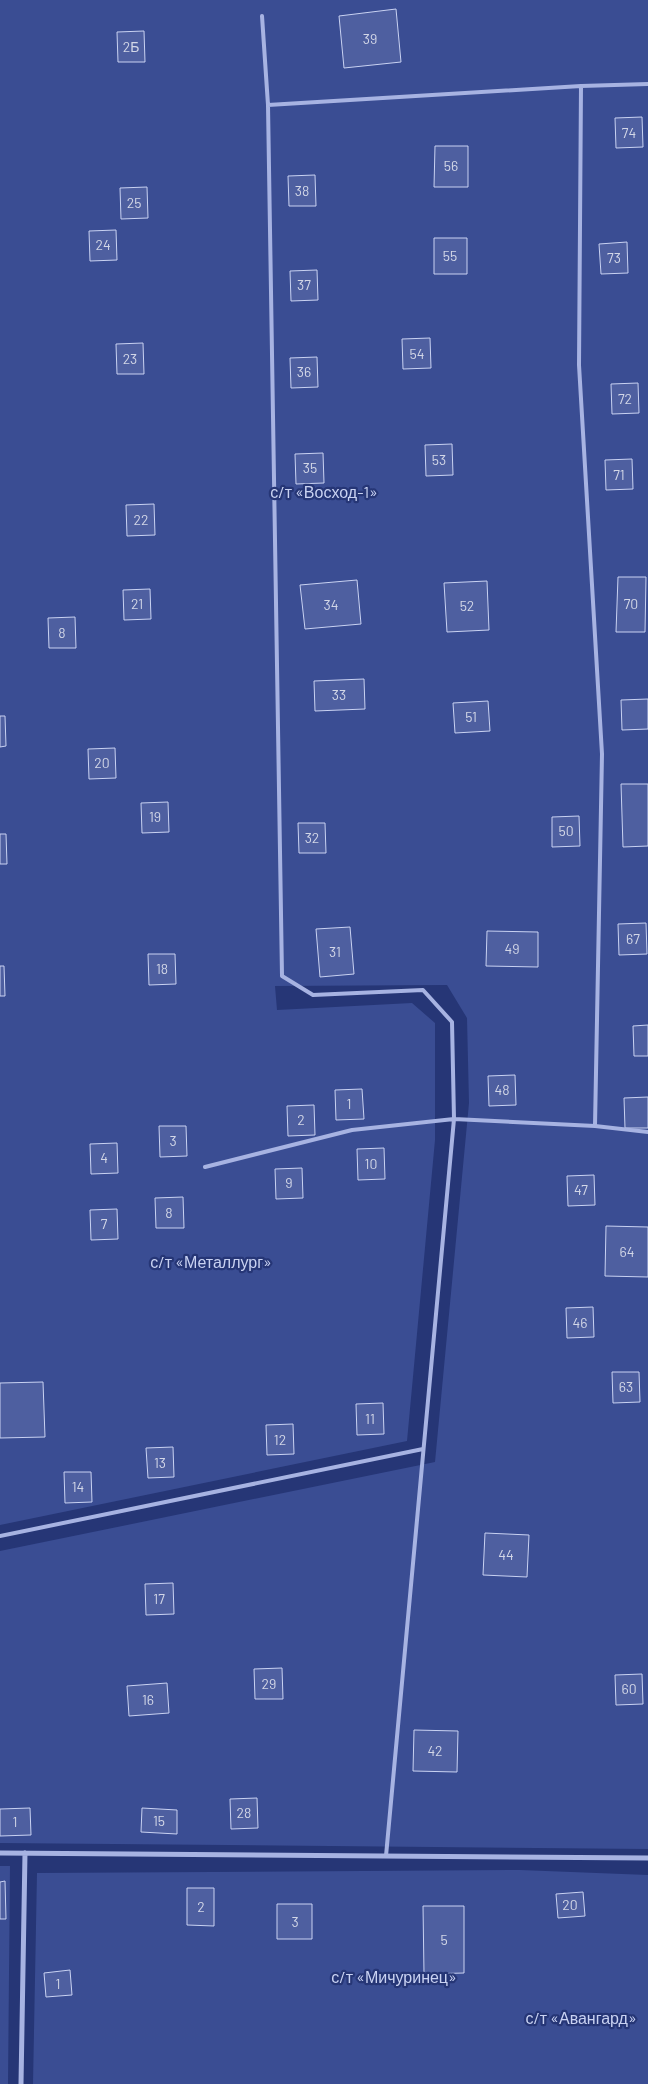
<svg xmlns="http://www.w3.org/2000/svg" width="648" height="2084" font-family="Barlow,sans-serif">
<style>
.green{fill:#3a4d93}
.building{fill:#4e5fa0;stroke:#c9d2f2}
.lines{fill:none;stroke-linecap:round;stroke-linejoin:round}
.lane{stroke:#a7b3e2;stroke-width:4}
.street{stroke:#a7b3e2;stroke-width:5}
.labels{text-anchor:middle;stroke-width:4.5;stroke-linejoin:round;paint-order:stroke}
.number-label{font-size:14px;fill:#d3d7e7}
.park-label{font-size:16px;fill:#c9d2f2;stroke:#263676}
</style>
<rect width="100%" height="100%" fill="#263676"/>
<path class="green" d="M0,0h648v1849l-648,-6v-292l435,-89 34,-359 -2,-85 -20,-33 -172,1 2,24 135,-7 23,20v117l-28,301 -407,84z
M0,1866h10l-2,218h-8z
M520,1870l128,5v209h-615l4,-211z"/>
<path class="building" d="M396,9l5,53 -57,6 -5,-52z
M144,31l1,31h-27l-1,-30z
M642,117l1,30 -27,1 -1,-30z
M435,146h33v41h-34z
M315,175l1,31h-27l-1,-30z
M147,187l1,31 -27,1 -1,-31z
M116,230l1,30 -27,1 -1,-30z
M434,238h33v36h-33z
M627,242l1,31 -27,1 -2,-30z
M317,270l1,30 -27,1 -1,-30z
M430,338l1,30 -28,1 -1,-30z
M143,343l1,31h-27l-1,-30z
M317,357l1,30 -27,1 -1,-30z
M638,383l1,30 -27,1 -1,-30z
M452,444l1,31 -27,1 -1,-31z
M323,453l1,30 -28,1 -1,-30z
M632,459l1,30 -27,1 -1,-30z
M154,504l1,31 -28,1 -1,-31z
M618,577h28l-1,55h-29z
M357,580l4,44 -56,5 -5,-44z
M487,581l2,49 -42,2 -3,-49z
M150,589l1,30 -27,1 -1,-30z
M75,617l1,31h-27l-1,-30z
M364,679l1,30 -50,2 -1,-30z
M648,699v30l-26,1 -1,-30z
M488,701l2,30 -35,2 -2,-30z
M0,716h5l1,30 -6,1z
M115,748l1,30 -27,1 -1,-30z
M621,784h27v62l-25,1z
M168,802l1,30 -27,1 -1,-30z
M579,816l1,30 -28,1v-30z
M298,823h27l1,30h-27z
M0,834h6l1,30h-7z
M646,923l1,31 -28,1 -1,-31z
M350,927l4,47 -34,3 -4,-48z
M487,931l51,1v35l-52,-1z
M148,954h27l1,30 -27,1z
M0,966h4l1,30h-5z
M648,1025v31h-14l-1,-30z
M515,1075l1,30 -27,1 -1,-30z
M362,1089l2,30 -28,1 -1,-30z
M648,1097v31h-23l-1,-30z
M314,1105l1,30 -27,1 -1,-30z
M159,1126h27l1,30 -27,1z
M117,1143l1,30 -27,1 -1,-30z
M384,1148l1,31 -27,1 -1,-31z
M302,1168l1,30 -27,1 -1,-30z
M594,1175l1,30 -27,1 -1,-30z
M183,1197l1,31h-28l-1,-30z
M117,1209l1,30 -27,1 -1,-30z
M606,1226l42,1v50l-43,-1z
M593,1307l1,30 -27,1 -1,-30z
M612,1372h27l1,30 -27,1z
M43,1382l2,55 -45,1v-55z
M383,1403l1,31 -27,1 -1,-31z
M293,1424l1,30 -27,1 -1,-30z
M173,1447l1,30 -26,1 -2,-30z
M64,1472h27l1,30 -27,1z
M485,1533l44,2 -2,42 -44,-2z
M173,1583l1,31 -28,1 -1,-31z
M282,1668l1,31h-28l-1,-30z
M642,1674l1,30 -27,1 -1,-30z
M167,1683l2,30 -40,3 -2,-30z
M414,1730l44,1 -1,41 -44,-1z
M257,1798l1,30 -27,1 -1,-30z
M30,1808l1,27 -31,1v-27z
M142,1808l35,2v24l-36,-2z
M5,1881l1,38h-6v-37z
M187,1888h27v38l-27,-1z
M583,1892l2,24 -27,2 -2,-24z
M277,1904h35v35h-35z
M423,1906h41v67l-40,1z
M70,1970l2,25 -26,2 -2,-24z"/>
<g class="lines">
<path class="lane" d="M262,16l6,89 14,871 31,19 110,-5 29,32 2,97 -68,737
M581,86l67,-2
M268,105l313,-19 -2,279 23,389 -7,372
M205,1167l147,-37 102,-11 141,7 53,6
M0,1536l423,-87"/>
<path class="street" d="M0,1853l648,5
M21,2084l4,-231"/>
</g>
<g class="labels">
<g class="number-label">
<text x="370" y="44">39</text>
<text x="131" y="52">2Б</text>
<text x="629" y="138">74</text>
<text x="451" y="171">56</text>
<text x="302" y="196">38</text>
<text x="134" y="208">25</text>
<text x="103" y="250">24</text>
<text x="450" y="261">55</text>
<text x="614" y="263">73</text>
<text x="304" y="290">37</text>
<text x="417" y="359">54</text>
<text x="130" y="364">23</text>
<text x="304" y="377">36</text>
<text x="625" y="404">72</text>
<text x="439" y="465">53</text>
<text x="310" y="473">35</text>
<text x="619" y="480">71</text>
<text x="141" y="525">22</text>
<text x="137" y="609">21</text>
<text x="631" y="609">70</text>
<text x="331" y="610">34</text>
<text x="467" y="611">52</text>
<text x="62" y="638">8</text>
<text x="339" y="700">33</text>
<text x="471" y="722">51</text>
<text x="102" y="768">20</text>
<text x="155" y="822">19</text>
<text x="566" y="836">50</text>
<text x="312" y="843">32</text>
<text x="633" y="944">67</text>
<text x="512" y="954">49</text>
<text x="335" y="957">31</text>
<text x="162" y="974">18</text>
<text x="502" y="1095">48</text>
<text x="349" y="1109">1</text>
<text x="301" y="1125">2</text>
<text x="173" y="1146">3</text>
<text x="104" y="1163">4</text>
<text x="371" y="1169">10</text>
<text x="289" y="1188">9</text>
<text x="581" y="1195">47</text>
<text x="169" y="1218">8</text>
<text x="104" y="1229">7</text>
<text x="627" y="1257">64</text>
<text x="580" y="1328">46</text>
<text x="626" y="1392">63</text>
<text x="370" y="1424">11</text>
<text x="280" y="1445">12</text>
<text x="160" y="1468">13</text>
<text x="78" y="1492">14</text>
<text x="506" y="1560">44</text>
<text x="159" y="1604">17</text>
<text x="269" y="1689">29</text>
<text x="629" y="1694">60</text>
<text x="148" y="1705">16</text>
<text x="435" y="1756">42</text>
<text x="244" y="1818">28</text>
<text x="159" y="1826">15</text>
<text x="15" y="1827">1</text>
<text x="570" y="1910">20</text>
<text x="201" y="1912">2</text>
<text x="295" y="1927">3</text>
<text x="444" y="1945">5</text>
<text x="58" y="1989">1</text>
</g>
<g class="park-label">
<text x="324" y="498">с/т «Восход-1»</text>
<text x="211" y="1268">с/т «Металлург»</text>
<text x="394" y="1983">с/т «Мичуринец»</text>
<text x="581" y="2024">с/т «Авангард»</text>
</g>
</g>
</svg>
